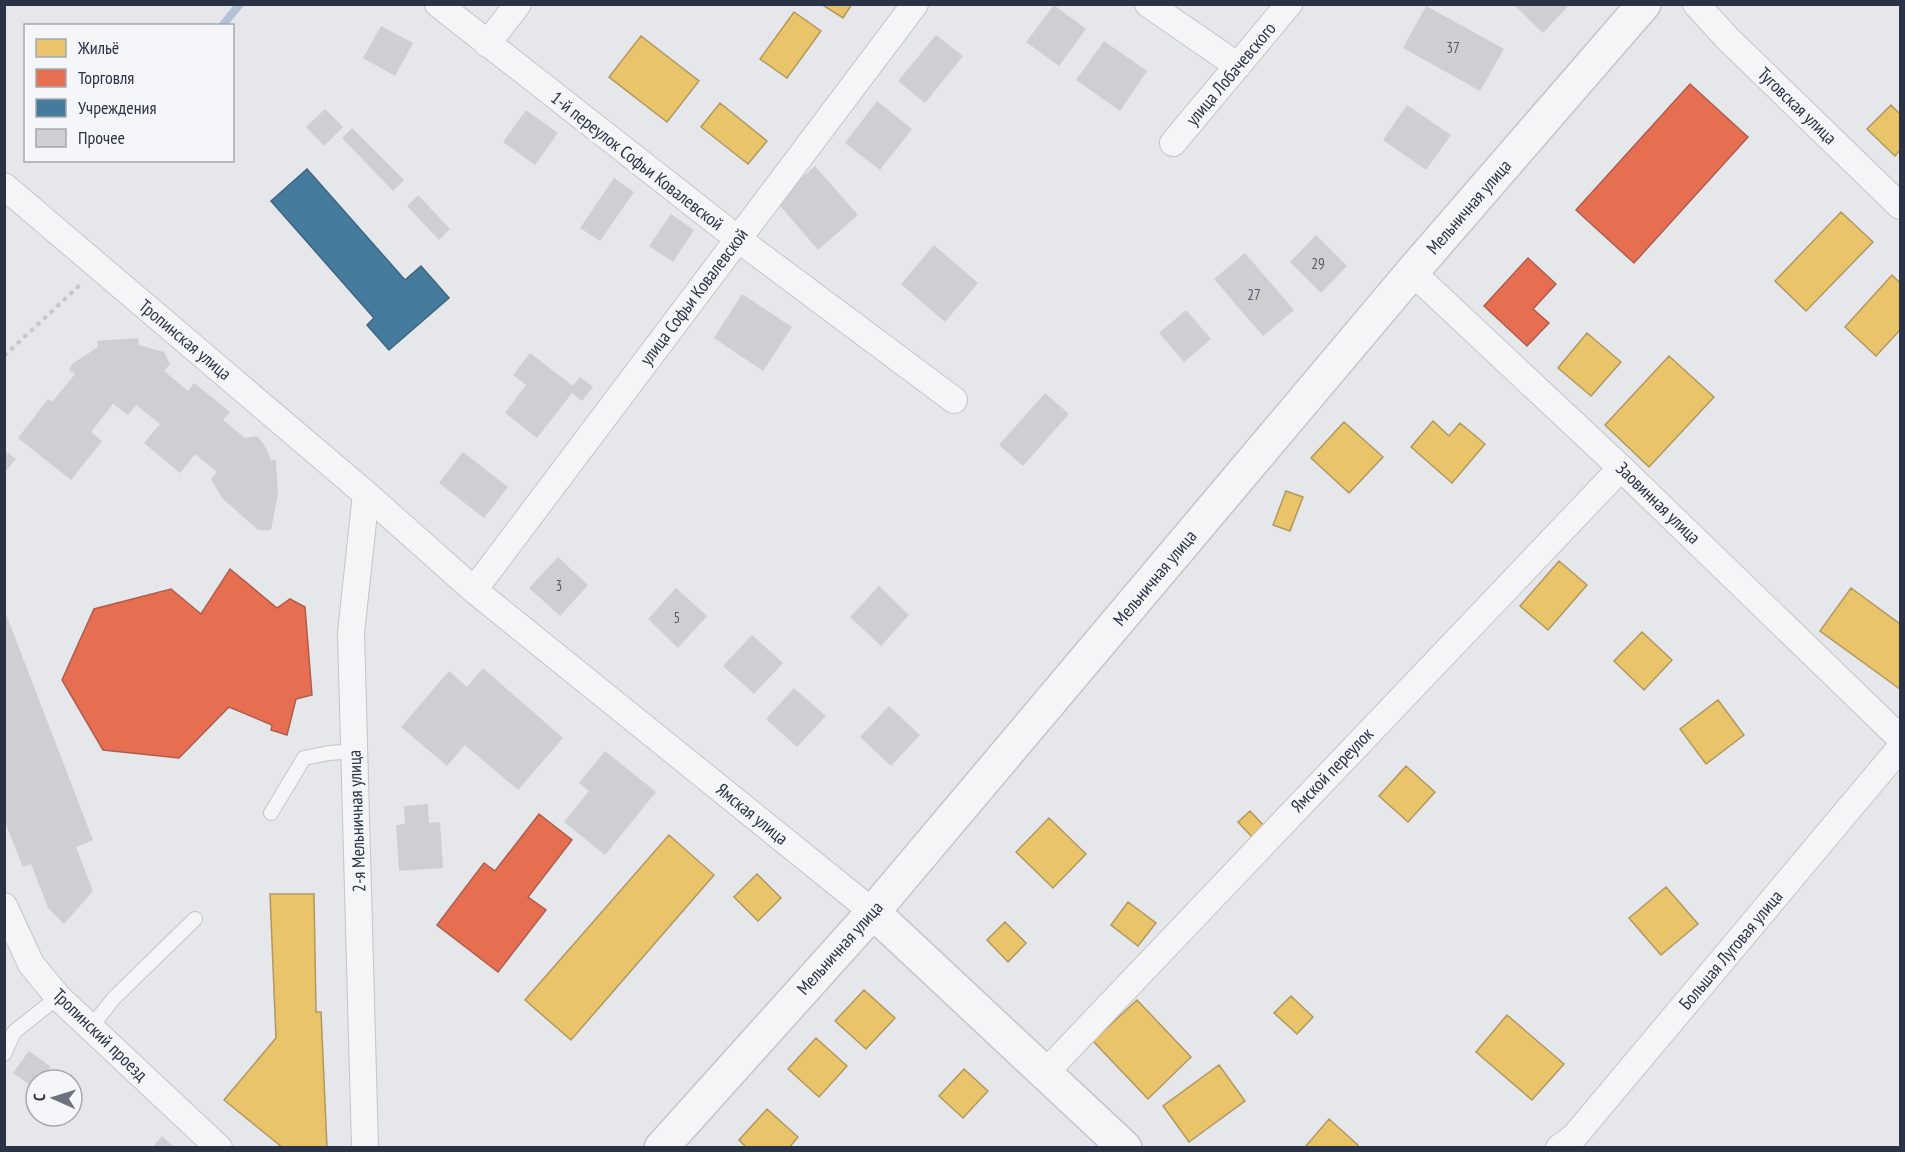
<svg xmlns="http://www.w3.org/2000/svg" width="1905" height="1152" font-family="'PT Sans Narrow',sans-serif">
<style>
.homes{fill:#e9c46a;stroke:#b0985f;stroke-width:1.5}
.shops{fill:#e76f51;stroke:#ae5d4d;stroke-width:1.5}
.public{fill:#457b9d;stroke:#3d6583;stroke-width:1.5}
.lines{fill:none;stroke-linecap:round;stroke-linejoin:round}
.stream{stroke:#b4c2d6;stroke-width:8}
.building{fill:#cecfd3}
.service-casing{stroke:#c4c5c8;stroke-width:16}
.minor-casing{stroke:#c4c5c8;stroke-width:28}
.tertiary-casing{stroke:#c4c5c8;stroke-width:36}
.path{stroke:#c6c8cc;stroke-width:4;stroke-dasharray:4.5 4.5;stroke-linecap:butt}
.service{stroke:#f5f5f7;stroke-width:14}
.minor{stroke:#f5f5f7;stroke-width:26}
.tertiary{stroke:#f5f5f7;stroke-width:33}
.labels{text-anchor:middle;stroke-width:6;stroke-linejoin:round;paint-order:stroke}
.number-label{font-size:15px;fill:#545b69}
.street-label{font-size:18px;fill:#2a3345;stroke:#f4f6f9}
</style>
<rect width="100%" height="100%" fill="#e6e7ea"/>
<path class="homes" d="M821,4h31l-9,14z
M794,12l27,19 -34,47 -27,-19z
M641,36l58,45 -32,41 -58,-45z
M720,103l47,38 -19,23 -47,-37z
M1891,105l9,9v36l-5,6 -28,-27z
M1841,212l32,30 -67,69 -31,-30z
M1892,275l8,8v47l-24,26 -31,-29z
M1587,333l34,29 -30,34 -33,-28z
M1669,356l45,41 -65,70 -44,-42z
M1433,421l16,15 11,-13 25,21 -33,39 -41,-36z
M1344,422l39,35 -34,36 -38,-35z
M1286,491l17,6 -13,34 -17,-6z
M1559,561l28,24 -39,45 -28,-24z
M1851,588l49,36v65l-80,-58z
M1642,632l30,28 -28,30 -30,-29z
M1718,700l26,35 -38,29 -26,-35z
M1406,766l29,26 -27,30 -29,-26z
M1250,811l14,15 -12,11 -14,-15z
M1049,818l37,36 -33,34 -37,-36z
M669,835l45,40 -143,165 -46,-40z
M757,874l24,24 -23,23 -24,-24z
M1666,887l32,37 -37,31 -32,-37z
M270,894h44l2,118h5l6,136h-44l-59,-48 52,-62z
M1128,902l28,21 -18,23 -27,-21z
M1005,922l21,21 -18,19 -21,-22z
M864,990l31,28 -29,31 -31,-28z
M1291,996l22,21 -16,17 -23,-21z
M1137,1000l54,57 -43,42 -55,-58z
M1507,1015l57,49 -32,36 -56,-48z
M816,1038l31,28 -28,31 -31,-28z
M1219,1065l26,36 -56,41 -26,-36z
M964,1069l24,22 -25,27 -24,-22z
M767,1109l31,28 -9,11h-42l-8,-8z
M1329,1119l29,26 -2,3 -51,-1z"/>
<path class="shops" d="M1690,84l58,53 -114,126 -58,-53z
M1528,258l28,26 -23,25 16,14 -22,23 -43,-40z
M230,569l47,39 13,-9 15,8 7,88 -16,4 -9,36 -16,-5 1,-5 -43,-18 -50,51 -76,-8 -41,-70 32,-71 77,-20 30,25z
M539,814l33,26 -44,57 18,13 -48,62 -61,-47 47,-62 11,8z"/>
<path class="public" d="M307,169l98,111 16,-14 28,32 -60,52 -22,-25 7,-7 -103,-117z"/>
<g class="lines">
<path class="stream" d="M222,26l18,-22"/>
</g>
<path class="building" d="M1513,4h53l2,2 -25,27z
M1054,5l32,24 -27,37 -33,-24z
M1426,6l78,43 -24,42 -77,-43z
M381,26l32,17 -18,33 -32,-18z
M936,35l27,21 -38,47 -27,-22z
M1104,41l43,30 -27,40 -44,-31z
M877,101l35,28 -32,41 -35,-27z
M1407,105l44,30 -25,35 -43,-30z
M325,109l18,18 -19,19 -18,-19z
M526,110l32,23 -23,32 -32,-23z
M352,128l52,52 -11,11 -51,-53z
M815,166l43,49 -40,35 -42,-49z
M614,178l20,14 -34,49 -20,-13z
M418,195l32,34 -11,11 -32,-34z
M671,214l23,16 -21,32 -24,-16z
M1316,235l31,31 -26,27 -31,-31z
M934,245l44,38 -33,39 -44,-38z
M1245,253l49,57 -31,26 -49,-57z
M742,294l50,33 -29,44 -49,-33z
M1186,310l25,29 -27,23 -25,-29z
M138,338l1,7 25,7 6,12 -6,7 24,20 6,-8 36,29 -7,8 22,18 12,-2 8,10 6,14h5l2,34 -7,36h-13l-36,-32 -11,-19 6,-7 -22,-18 -15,19 -36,-30 16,-19 -24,-19 -8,10 -15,-11 -22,28 11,9 -31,39 -53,-42 30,-39 4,3 23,-28 -6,-4 3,-6 26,-17 -1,-6z
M530,353l43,33 7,-9 13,10 -11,14 -10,-8 -35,45 -32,-25 21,-28 -13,-10z
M1045,393l24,21 -46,52 -24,-21z
M4,450l12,9 -12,14z
M463,452l45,35 -24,31 -45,-35z
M558,557l30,28 -28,31 -31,-28z
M879,586l30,29 -28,31 -31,-29z
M676,588l31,28 -29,32 -30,-29z
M4,609l89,231 -17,7 17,44 -29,33 -16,-16 -17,-44 -8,3 -19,-47z
M752,635l31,28 -29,31 -31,-28z
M483,668l80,70 -45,52 -53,-45 -18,21 -46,-39 48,-56 18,16z
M794,688l32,28 -29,31 -31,-28z
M889,706l31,29 -29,31 -31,-29z
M605,751l51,41 -51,63 -41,-33 25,-31 -10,-8z
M428,804l1,19 11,-1 3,46 -44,3 -3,-46 9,-1 -1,-18z
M29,1051l22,16 -9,13h-6v9l-23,-16z
M162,1136l13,12h-23z"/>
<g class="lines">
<defs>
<path id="service" d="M271,813l33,-55 25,-5 26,-2
M91,1027l23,-29 81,-79
M4,1054l10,-22 44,-35"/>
<path id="minor" d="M438,4l300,235 216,161
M1148,4l90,62
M1696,4l32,35 172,167
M487,44l31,-40
M1173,143l116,-139
M4,186l362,308 108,96 399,322
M1412,272l209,196 279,270
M474,590l441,-586
M4,906l27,58 27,33 161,151
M1045,1073l576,-605
M365,1148l-14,-515 15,-139
M1559,1148l15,-11 326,-389"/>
<path id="tertiary" d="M873,912l252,236
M661,1148l212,-236 539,-640 232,-268"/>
</defs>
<use href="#service" class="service-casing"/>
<use href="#minor" class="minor-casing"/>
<use href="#tertiary" class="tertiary-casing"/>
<path class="path" d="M4,356l78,-73"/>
<use href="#service" class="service"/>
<use href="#minor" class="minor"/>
<use href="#tertiary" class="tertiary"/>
</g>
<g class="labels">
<g class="number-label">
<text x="1453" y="53">37</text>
<text x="1318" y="269">29</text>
<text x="1254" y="300">27</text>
<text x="559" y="591">3</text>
<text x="677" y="623">5</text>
</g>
<g class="street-label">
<text transform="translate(1231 74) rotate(-50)" y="6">улица Лобачевского</text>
<text transform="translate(1797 106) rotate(44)" y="6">Туговская улица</text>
<text transform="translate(637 161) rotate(38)" y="6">1-й переулок Софьи Ковалевской</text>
<text transform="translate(1469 207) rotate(-49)" y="6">Мельничная улица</text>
<text transform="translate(694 297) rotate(-53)" y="6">улица Софьи Ковалевской</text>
<text transform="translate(185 340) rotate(40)" y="6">Тропинская улица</text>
<text transform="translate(1658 503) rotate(44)" y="6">Заовинная улица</text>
<text transform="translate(1155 578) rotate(-50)" y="6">Мельничная улица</text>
<text transform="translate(1332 770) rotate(-46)" y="6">Ямской переулок</text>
<text transform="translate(752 814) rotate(39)" y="6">Ямская улица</text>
<text transform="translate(357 821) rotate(-92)" y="6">2-я Мельничная улица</text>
<text transform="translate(840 948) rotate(-48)" y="6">Мельничная улица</text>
<text transform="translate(1731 950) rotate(-50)" y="6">Большая Луговая улица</text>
<text transform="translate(100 1035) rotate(44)" y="6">Тропинский проезд</text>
</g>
</g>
<rect width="1905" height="1152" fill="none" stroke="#2a3345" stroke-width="12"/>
<rect x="24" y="24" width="210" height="138" fill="#f4f6f9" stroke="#a3a8b1" stroke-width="1.5"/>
<rect x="36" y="39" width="30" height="18" fill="#e9c46a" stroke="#a3a8b1" stroke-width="1.5"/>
<text x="78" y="54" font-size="18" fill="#2a3345">Жильё</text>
<rect x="36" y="69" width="30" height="18" fill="#e76f51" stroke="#a3a8b1" stroke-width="1.5"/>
<text x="78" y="84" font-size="18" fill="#2a3345">Торговля</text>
<rect x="36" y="99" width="30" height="18" fill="#457b9d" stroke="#a3a8b1" stroke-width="1.5"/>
<text x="78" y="114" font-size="18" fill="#2a3345">Учреждения</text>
<rect x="36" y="129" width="30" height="18" fill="#cecfd3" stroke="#a3a8b1" stroke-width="1.5"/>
<text x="78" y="144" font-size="18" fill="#2a3345">Прочее</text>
<g transform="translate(54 1098) rotate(273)"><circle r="28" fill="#f4f6f9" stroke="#a3a8b1" stroke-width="1.5"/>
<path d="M0-4.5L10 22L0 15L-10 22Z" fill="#6c727f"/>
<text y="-9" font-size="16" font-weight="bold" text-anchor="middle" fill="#2a3345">С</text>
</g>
</svg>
